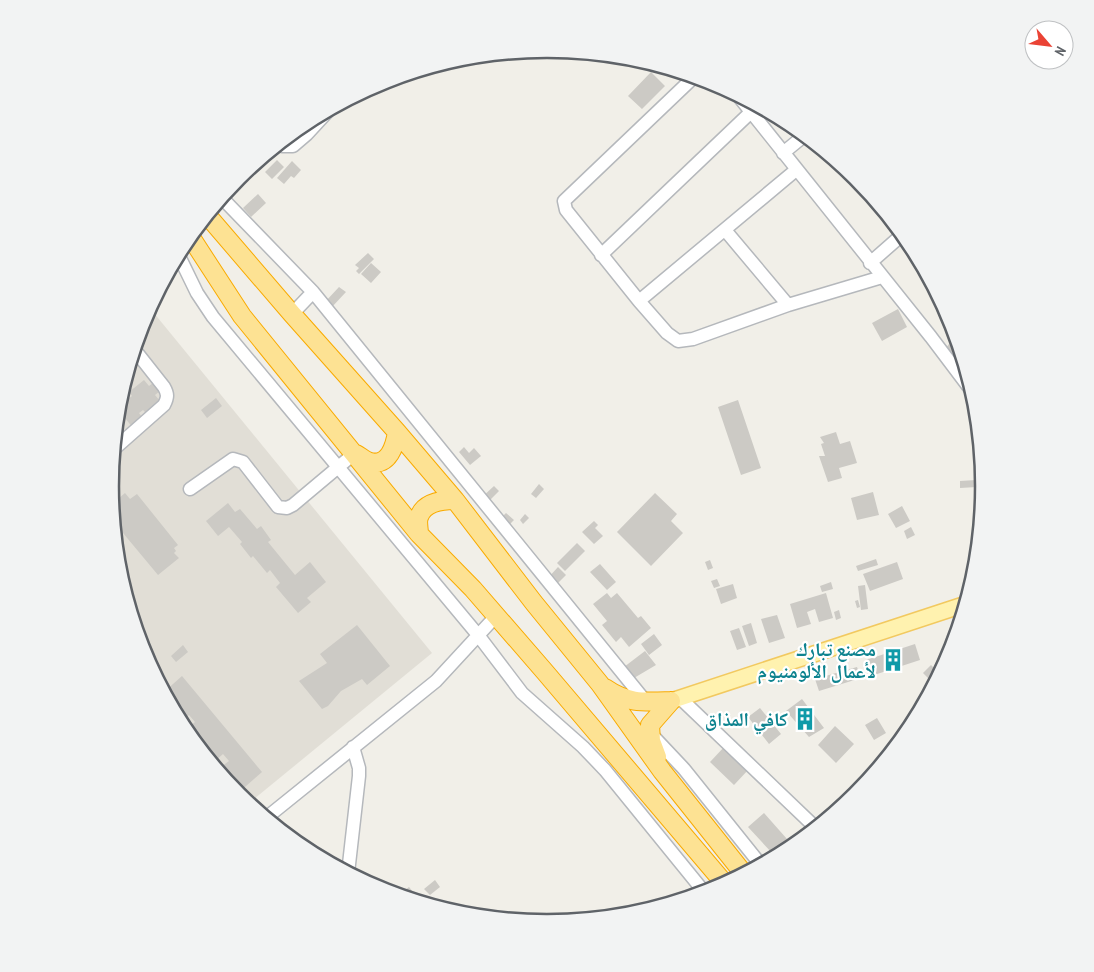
<svg xmlns="http://www.w3.org/2000/svg" width="1094" height="972" font-family="'PT Sans Narrow','Noto Naskh Arabic',sans-serif">
<style>
.education{fill:#e1ded6}
.building{fill:#cccac5}
.lines{fill:none;stroke-linecap:round;stroke-linejoin:round}
.minor-casing{stroke:#b5b8bc;stroke-width:15}
.major-casing{stroke:#f2c960;stroke-width:18}
.highway-casing{stroke:#f9ab00;stroke-width:20}
.minor{stroke:#fff;stroke-width:12}
.major{stroke:#fff2af;stroke-width:15}
.highway{stroke:#fde293;stroke-width:18}
.labels{text-anchor:middle;stroke-width:4.5;stroke-linejoin:round;paint-order:stroke}
.culture-label{font-size:19px;font-weight:bold;fill:#0d838f;stroke:#fff;text-anchor:end}
.rim{fill:none;stroke:#5f6368;stroke-width:2.5}
</style>
<rect width="100%" height="100%" fill="#f1efe8"/>
<path class="education" d="M149,307l283,346 -184,151 -10,-9 -55,-66 -40,-76 -25,-82 -8,-85 8,-86 25,-82z"/>
<path class="building" d="M651,72l14,14 -23,23 -14,-13z
M277,160l7,7 -12,12 -7,-7z
M292,161l9,9 -7,8 -3,-2 -7,8 -7,-6z
M258,194l8,9 -15,14 -8,-9z
M368,253l6,6 -15,15 -3,-3 3,-3 -4,-3z
M371,263l10,9 -10,11 -10,-9z
M339,287l7,5 -15,16 -6,-6z
M898,309l9,18 -25,14 -10,-18z
M950,337l9,7 -1,4 -10,-8z
M949,344l6,5 -4,4 -5,-5z
M144,380l5,6 4,-3 7,8 -5,4 5,6 -14,12 -3,-3 -4,3 5,7 -11,8 -8,-10 -4,3 2,3 -8,5 3,-29 4,-14 4,5 -3,2 5,6 4,-3 -3,-4z
M216,398l6,8 -15,12 -6,-8z
M738,400l23,68 -20,7 -23,-68z
M836,432l4,12 10,-3 7,22 -18,5 3,10 -14,4 -9,-26h6l-4,-12 3,-1 -4,-6z
M464,447l5,6 5,-5 7,8 -11,9 -11,-13z
M976,480l1,7 -17,1v-7z
M539,484l5,5 -8,9 -5,-4z
M494,486l5,5 -13,13 -5,-6z
M873,492l6,23 -22,5 -6,-22z
M125,493l5,6 7,-5 41,51 -4,3 2,3 -2,2 5,5 -21,17 -45,-54 -1,-17z
M655,493l22,21 -6,7 12,12 -32,33 -34,-34z
M228,503l7,9 5,-3 17,20 4,-3 10,14 -3,2 27,33 15,-13 16,20 -19,16 4,4 -13,11 -22,-26 4,-4 -10,-13 -3,3 -14,-17 -2,2 -11,-14 2,-2 -13,-15 -11,9 -12,-15z
M902,506l8,15 -14,7 -8,-14z
M506,513l8,7 -8,8 -8,-7z
M525,514l4,4 -6,6 -3,-4z
M594,521l4,4 -3,3 8,8 -9,8 -12,-12z
M911,527l4,8 -8,4 -3,-8z
M577,543l8,8 -20,20 -8,-8z
M876,559l2,6 -20,6 -2,-5z
M710,560l3,8 -5,2 -3,-8z
M897,562l6,17 -33,12 -7,-17z
M600,564l16,18 -9,8 -17,-18z
M558,567l8,8 -12,12 -7,-8z
M717,579l3,7 -6,2 -3,-7z
M831,582l2,7 -11,3 -2,-6z
M733,584l4,14 -16,6 -5,-15z
M865,585l3,24 -7,1 -3,-24z
M607,593l4,5 6,-5 21,25 3,-2 10,12 -22,19 -8,-10 -5,5 -14,-17 5,-4 -14,-17z
M826,593l7,25 -14,4 -4,-13 -8,3 4,12 -14,4 -7,-24z
M858,600l2,7 -3,1 -2,-7z
M839,610l2,8 -5,2 -2,-8z
M777,615l8,23 -16,5 -8,-24z
M751,623l6,20 -8,3 -7,-20z
M357,625l33,41 -23,19 -5,-6 -21,12 -13,15 -6,3 -23,-28 28,-18 -7,-9z
M739,628l7,19 -9,3 -7,-19z
M654,634l8,11 -13,10 -8,-11z
M915,644l5,16 -49,16 -5,-16z
M183,645l5,7 -12,10 -5,-6z
M645,651l11,14 -22,13 -10,-11z
M931,665l9,9 -6,10 -11,-11z
M857,667l4,11 -42,13 -4,-12z
M182,676l80,96 -25,22 -20,-24 12,-9 -6,-7 -9,8 -27,-33 8,-7 -6,-7 -9,8 -16,-31z
M802,699l22,29 -15,9 -23,-26z
M760,708l21,26 -12,10 -21,-27z
M877,718l9,15 -12,7 -9,-15z
M835,726l19,18 -18,19 -18,-18z
M725,746l24,23 -15,16 -24,-23z
M764,813l23,26 -15,14 -24,-26z
M435,880l5,7 -10,8 -6,-6z
M409,887l4,5 -8,6 -3,-1 -2,-3z
M689,892l4,4 -14,5z"/>
<g class="lines">
<defs>
<path id="minor" d="M695,76l-131,125 2,9 73,91 28,32 11,8 15,-2 95,-34 94,-28
M736,93l195,244 43,57
M279,143l3,3h11l14,-12 24,-26
M783,153l22,-18
M221,197l92,95 333,410
M725,230l63,75
M178,254l19,39 16,24 265,318 44,58 61,54 22,23 100,123
M601,255l150,-143
M870,263l33,-29
M639,301l157,-131
M292,314l21,-22
M113,450l51,-45c4,-8 4,-11 0,-18l-30,-38
M190,489l43,-30 10,3 35,45 9,1 6,-3 62,-52
M680,698l136,130
M652,735l32,34 77,96
M266,818l170,-137 60,-65
M348,873l11,-97v-8l-6,-21"/>
<path id="major" d="M671,701l295,-97"/>
<path id="highway" d="M207,215l85,99 105,118 58,68 79,103 66,81 62,87 82,103
M190,236l52,80 177,218 54,55 72,83 180,212
M356,454c4,2 10,7 14,8 19,5 25,-17 27,-30
M419,534c0,-5 -2,-12 0,-17 5,-15 23,-17 36,-17
M605,688c23,16 39,14 66,13
M657,757l-6,-16 -1,-16 21,-24"/>
</defs>
<use href="#minor" class="minor-casing"/>
<use href="#major" class="major-casing"/>
<use href="#highway" class="highway-casing"/>
<use href="#minor" class="minor"/>
<use href="#major" class="major"/>
<use href="#highway" class="highway"/>
</g>
<defs>
<symbol id="building-bare" viewBox="-9 -9 18 18"><path d="M-4-6H4V6H1V3H-1V6H-4ZM-2.5-4.3h1.7v1.8h-1.7ZM.8-4.3h1.7v1.8H.8ZM-2.5-1h1.7V.8h-1.7ZM.8-1h1.7V.8H.8Z" fill="#0f9aa8" stroke="#fff" stroke-width="2.5" paint-order="stroke"/></symbol>
</defs>
<g fill-rule="evenodd">
<use href="#building-bare" x="877" y="644" width="32" height="32"/>
<use href="#building-bare" x="789" y="703" width="32" height="32"/>
</g>
<g class="labels">
<g class="culture-label">
<text x="876" y="656">مصنع تبارك<tspan x="876" dy="22">لأعمال الألومنيوم</tspan></text>
<text x="788" y="726">كافي المذاق</text>
</g>
</g>
<path d="M0 0H1094V972H0ZM119 486a428 428 0 1 1 856 0a428 428 0 1 1-856 0Z" fill="#f2f3f3" fill-rule="evenodd"/>
<path class="rim" d="M119 486a428 428 0 1 1 856 0a428 428 0 1 1-856 0Z"/>
<g transform="translate(1049 45) rotate(118)"><circle r="24" fill="#ffffff" stroke="#bfc1c3"/>
<path d="M0-4L9 19L0 12L-9 19Z" fill="#ea4335"/>
<text y="-8" font-size="14" font-weight="bold" text-anchor="middle" fill="#5f6368">N</text>
</g>
</svg>
